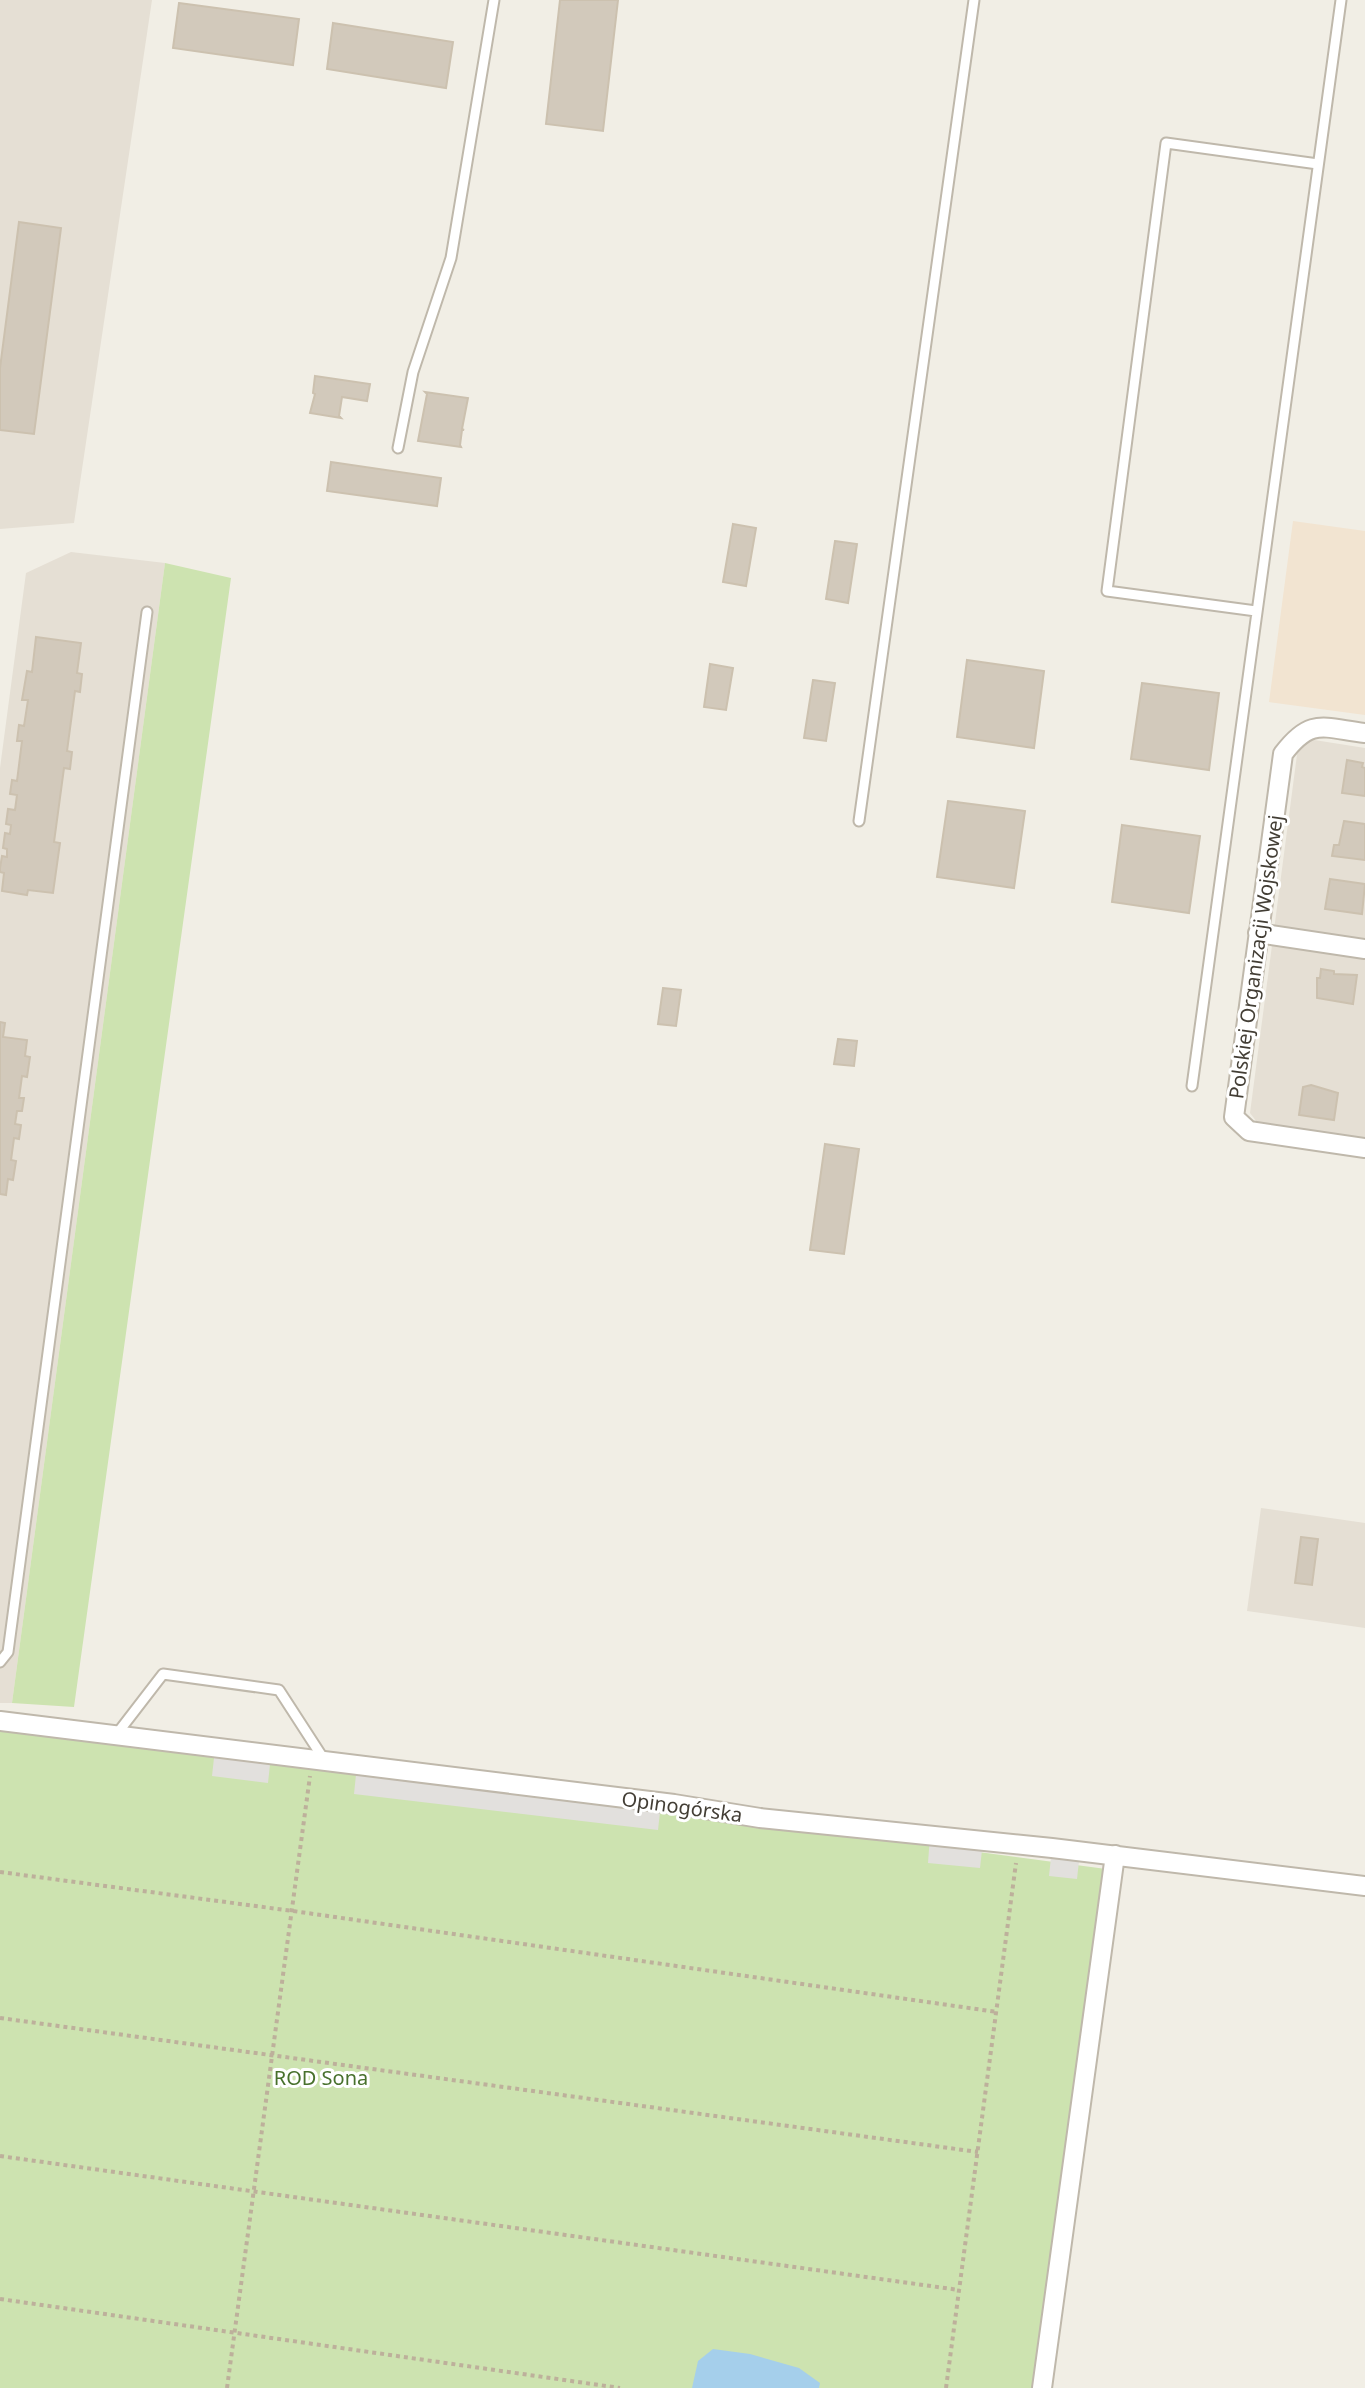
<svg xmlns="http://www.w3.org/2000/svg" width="1365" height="2388" font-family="'Noto Sans',sans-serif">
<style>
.residential{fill:#e5dfd4}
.commercial{fill:#f2e4d1}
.green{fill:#cde3b0}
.parking{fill:#e2e0dd}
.water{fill:#a5cfeb}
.building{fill:#d2c9bb;stroke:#ccc1af;stroke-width:2}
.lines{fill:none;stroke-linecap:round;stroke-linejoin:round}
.service-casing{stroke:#bfb8ab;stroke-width:13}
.minor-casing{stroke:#bfb8ab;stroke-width:22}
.path{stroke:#bdb09b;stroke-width:4;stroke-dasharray:4 4;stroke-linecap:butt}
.service{stroke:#fff;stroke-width:9}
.minor{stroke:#fff;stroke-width:18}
.labels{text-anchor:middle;stroke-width:6;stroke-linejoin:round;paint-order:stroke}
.street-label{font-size:20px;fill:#433e35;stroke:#fff}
.park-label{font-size:20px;fill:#48712d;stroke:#fff}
</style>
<rect width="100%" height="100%" fill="#f1eee5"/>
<path class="residential" d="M0,0h152l-78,523 -74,6z
M71,552l94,11 -153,1140h-12v-935l26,-195z
M1308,739l57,9v394l-105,-16 -10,-13 48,-366z
M1261,1508l104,15v105l-118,-17z"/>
<path class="commercial" d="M1293,521l72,10v184l-96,-13z"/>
<path class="green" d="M165,563l66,15 -157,1129 -62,-4z
M0,1722l1106,147 -74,519h-1032z"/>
<path class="parking" d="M215,1749l56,6 -3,28 -56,-7z
M357,1765l304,38 -3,27 -304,-36z
M930,1836l53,5 -3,27 -52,-5z
M1052,1848l28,4 -3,27 -28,-3z"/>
<path class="water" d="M713,2349l37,5 49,14 21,15 -1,5h-127l6,-27z"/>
<path class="building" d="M560,0h58l-15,131 -57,-7z
M179,3l120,16 -6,46 -120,-17z
M333,23l120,19 -7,46 -119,-19z
M19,222l42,6 -27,206 -34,-4v-62z
M315,376l55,8 -3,17 -25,-4 -3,19 2,2 -31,-5 5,-19 -2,-1z
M425,392l43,6 -6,31 2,1h-2l-2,15 1,2 -43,-6 9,-47z
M331,462l110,16 -4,28 -110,-15z
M733,524l23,4 -10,58 -23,-4z
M835,541l22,3 -9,59 -22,-4z
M36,637l45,6 -4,30 5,1 -2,18 -5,-1 -8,60 5,1 -2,17 -6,-1 -10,74 6,1 -7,50 -25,-3 -1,5 -25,-4 2,-18 -4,-1v-4l2,-12 5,1v-8l-4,-1 2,-15 5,1 1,-9 -5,-1 2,-15 7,1 2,-15 -7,-1 2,-14 5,1 5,-40h-5l2,-16 5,1 4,-26h-6l5,-29 5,1z
M967,660l77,11 -10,77 -77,-11z
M710,664l23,4 -7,42 -22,-3z
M813,680l22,3 -9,58 -22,-3z
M1142,683l77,10 -10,77 -78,-11z
M1347,760l16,3 -1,4 3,1v28l-23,-3z
M948,801l77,10 -11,77 -77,-11z
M1344,821l21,3v36l-33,-4 2,-11h5z
M1122,825l78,11 -11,77 -77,-11z
M1330,879l35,5 -3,30 -37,-5z
M1321,969l13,2v3l23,1 -4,29 -36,-6v-20h3z
M663,988l18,2 -5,36 -18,-2z
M0,1022l5,1 -2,14 24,3 -2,16 5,1 -3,20 -5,-1 -3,22h5l-2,13h-5l-2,13 6,1 -2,14 -5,-1 -3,22 5,1 -3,19 -5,-1 -2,16 -6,-1z
M838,1039l19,2 -3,25 -20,-2z
M1311,1085l27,8 -4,27 -35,-5 4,-28z
M825,1144l34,5 -15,105 -34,-4z
M1301,1537l17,2 -6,46 -17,-2z"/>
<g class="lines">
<defs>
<path id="service" d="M398,448l15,-76 38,-114 43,-258
M1256,611l-149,-20 59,-448 152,21
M859,821l115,-821
M1192,1086l149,-1086
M0,1662l8,-10 139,-1040
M116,1735l47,-61 116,16 46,71"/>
<path id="minor" d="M1365,733c-42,-5 -54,-16 -82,21l-49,363 15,14 116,17
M1258,933l107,16
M0,1721l674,83 86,14 292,30 313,38
M1042,2388l73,-533"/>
</defs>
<use href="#service" class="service-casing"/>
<use href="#minor" class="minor-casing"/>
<path class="path" d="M0,1872l293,39 704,101
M0,2018l978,134
M0,2156l959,134
M0,2299l620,89
M227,2388l83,-612
M946,2388l70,-525"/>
<use href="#service" class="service"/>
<use href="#minor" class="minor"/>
</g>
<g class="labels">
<g class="street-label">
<text transform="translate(1256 957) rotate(-82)" y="7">Polskiej Organizacji Wojskowej</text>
<text transform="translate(682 1807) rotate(8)" y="7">Opinogórska</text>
</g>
<g class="park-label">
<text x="321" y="2085">ROD Sona</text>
</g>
</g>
</svg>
